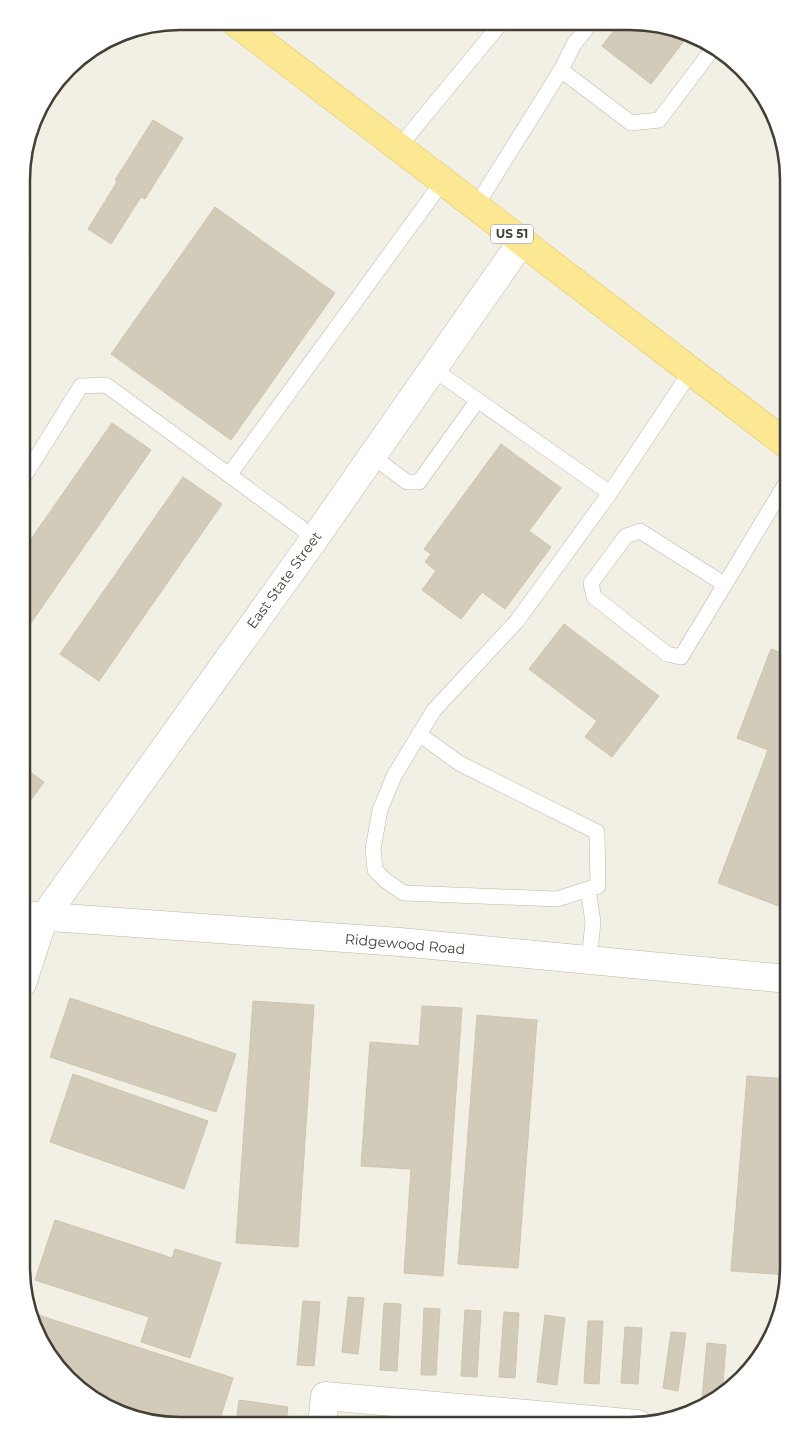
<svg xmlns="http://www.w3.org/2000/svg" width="810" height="1447" font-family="Montserrat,sans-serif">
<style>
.building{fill:#d3cbba;stroke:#cdc4ad}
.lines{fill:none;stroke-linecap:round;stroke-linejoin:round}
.service-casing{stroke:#bdb7a7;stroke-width:16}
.minor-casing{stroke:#bdb7a7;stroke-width:29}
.primary-casing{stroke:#e0c663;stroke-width:29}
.service{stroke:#fff;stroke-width:15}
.minor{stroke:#fff;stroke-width:28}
.primary{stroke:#fce793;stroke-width:28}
.labels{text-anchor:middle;stroke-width:4;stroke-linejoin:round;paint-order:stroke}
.shield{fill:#fff;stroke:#7b7971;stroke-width:1}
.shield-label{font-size:12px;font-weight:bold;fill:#433f34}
.street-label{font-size:14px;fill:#433f34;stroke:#fff}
.rim{fill:none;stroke:#433f34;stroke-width:2.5}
</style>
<rect width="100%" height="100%" fill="#f2efe4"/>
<path class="building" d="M619,24h42l26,13 -36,47 -49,-38z
M153,120l30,18 -38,61 -4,-2 -30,47 -23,-15 29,-47 -2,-2z
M215,207l120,86 -104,147 -120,-86z
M112,423l39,27 -125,180 -4,-3v-75z
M501,444l60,44 -32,43 22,16 -46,62 -23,-17 -21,27 -39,-29 14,-19 -11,-9 6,-8 -7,-5z
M183,477l39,27 -123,177 -39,-27z
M564,624l95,72 -47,61 -27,-20 12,-16 -68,-52z
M771,649l18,7v254l-71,-27 50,-133 -31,-12z
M22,766l22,16 -22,30z
M70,998l166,56 -20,58 -166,-55z
M253,1001l61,4 -16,242 -62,-4z
M422,1006l40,2 -19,268 -39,-3 7,-104 -50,-3 9,-124 49,4z
M477,1015l60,5 -19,248 -60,-4z
M73,1074l135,47 -24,68 -134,-47z
M747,1076l41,3v196l-57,-4z
M55,1220l117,38 3,-9 46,14 -31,95 -49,-16 8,-25 -114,-37z
M348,1297l16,1 -6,56 -16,-2z
M303,1301l17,1 -6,64 -17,-1z
M384,1303l17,1 -4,67 -17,-1z
M424,1308l16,1 -4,66h-15z
M465,1310l16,1 -4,66 -16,-1z
M29,1312l204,66 -15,47 -59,-1 -37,-15v-1l-39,-15 -35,-38 -18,-37z
M504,1312l15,1 -4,65 -16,-1z
M545,1315l20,3 -8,67 -20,-3z
M588,1321h15l-4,63 -15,-1z
M625,1327l17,1 -4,56 -17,-1z
M671,1332l15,1 -8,58 -15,-3z
M707,1343l19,2 -4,51 -4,3 -16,-1z
M239,1400l49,7 -2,15 -49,-6z"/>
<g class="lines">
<defs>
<path id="service" d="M561,70l70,53 28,-3 53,-70
M399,147l102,-124
M476,206l85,-136 13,-26 16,-20
M433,369l177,124 81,-122
M372,456l35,26h12l58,-81
M22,480l59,-94 25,-1 123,90
M315,538l-86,-63 214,-294
M724,584l-84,-53 -14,5 -35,47 3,14 73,57 14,3 108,-179
M419,734l40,29 138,69 1,54 -41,13 -153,-6 -18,-12 -11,-11 -2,-21 7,-39 14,-34 40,-66 83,-89 93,-128
M588,889l5,33 -4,39"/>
<path id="minor" d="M22,915l378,27 388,37
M22,984l22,-67 271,-379 207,-297
M322,1425l3,-29 313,28"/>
<path id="primary" d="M235,22l554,424"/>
</defs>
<use href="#service" class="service-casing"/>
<use href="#minor" class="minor-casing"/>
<use href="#primary" class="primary-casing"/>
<use href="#service" class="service"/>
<use href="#minor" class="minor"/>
<use href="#primary" class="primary"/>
</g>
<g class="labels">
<rect class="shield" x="491" y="224.5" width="42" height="19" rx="4"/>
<g class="shield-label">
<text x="512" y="238">US 51</text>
</g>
<g class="street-label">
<text transform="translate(284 580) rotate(-54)" y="5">East State Street</text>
<text transform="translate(405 944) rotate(5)" y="5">Ridgewood Road</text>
</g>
</g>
<path d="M0 0H810V1447H0ZM180 30H630A150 150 0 0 1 780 180V1267A150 150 0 0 1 630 1417H180A150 150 0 0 1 30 1267V180A150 150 0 0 1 180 30Z" fill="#fff" fill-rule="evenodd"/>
<path class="rim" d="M180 30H630A150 150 0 0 1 780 180V1267A150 150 0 0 1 630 1417H180A150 150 0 0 1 30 1267V180A150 150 0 0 1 180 30Z"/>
</svg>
